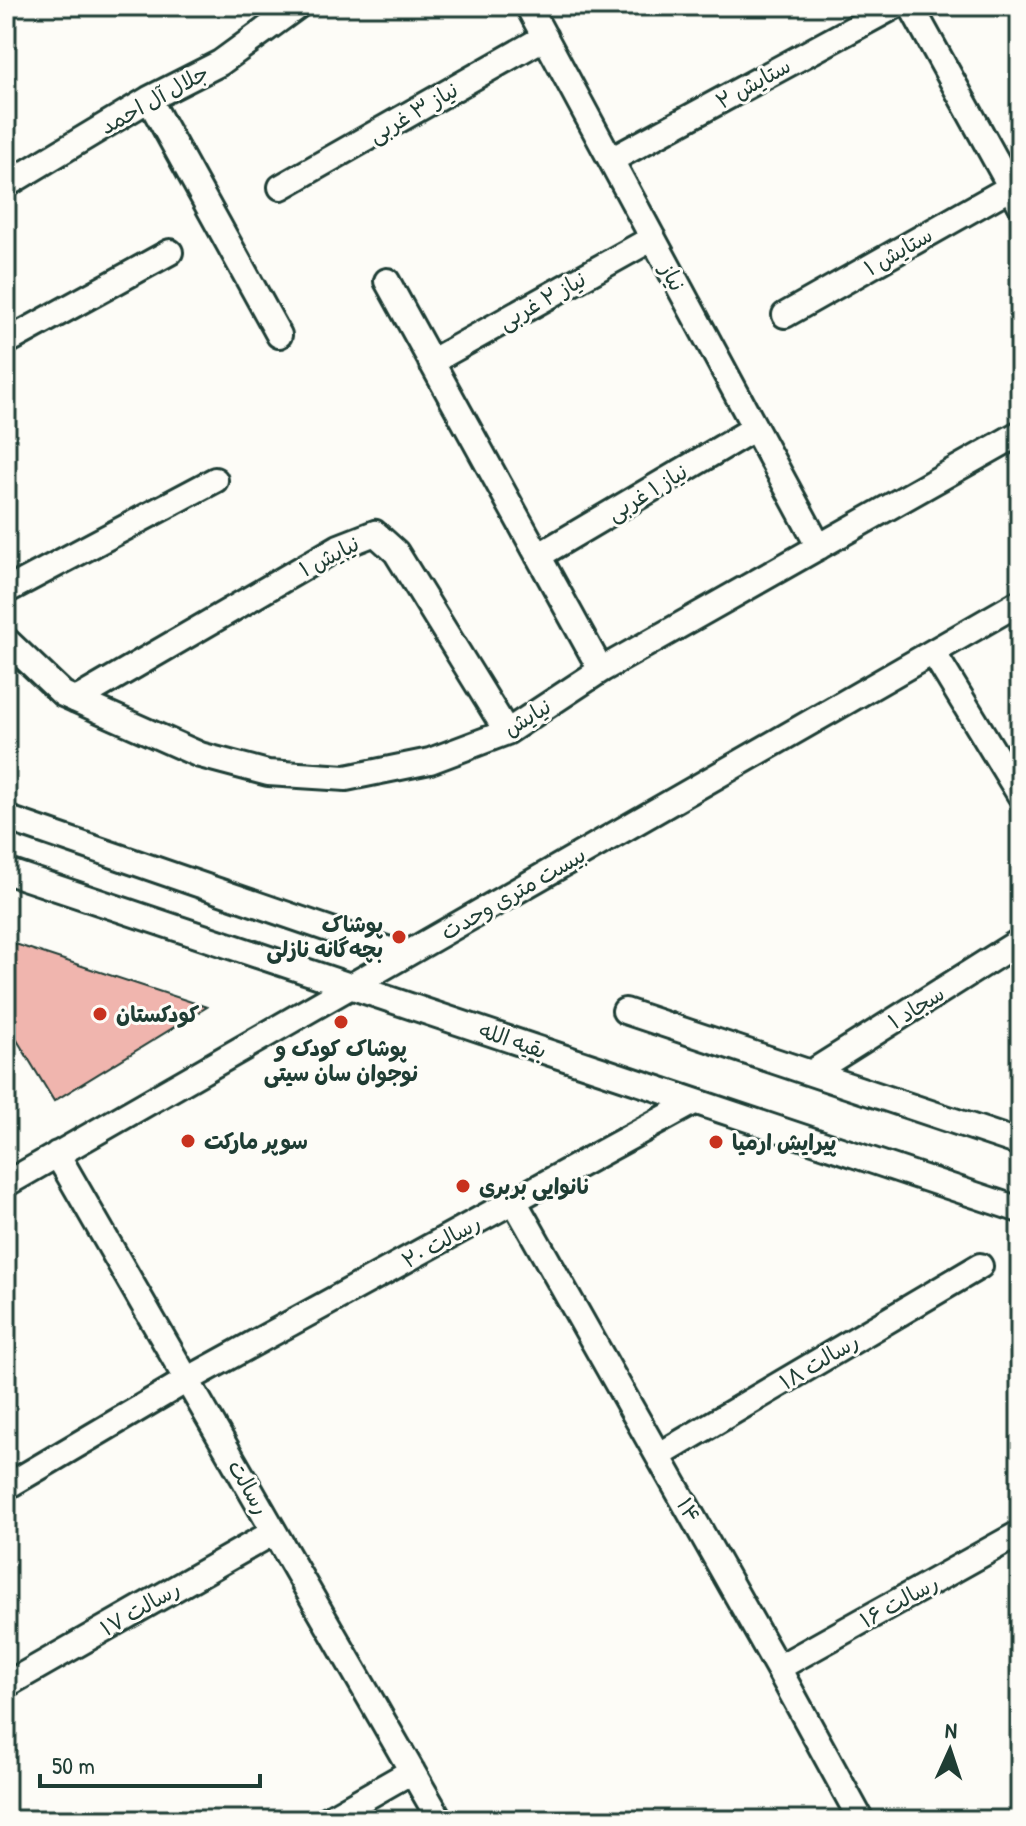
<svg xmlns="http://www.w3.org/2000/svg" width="1026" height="1826" font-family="'Patrick Hand','Playpen Sans Arabic',sans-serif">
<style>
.building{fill:#f0b5ae;stroke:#1f3d34;stroke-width:2}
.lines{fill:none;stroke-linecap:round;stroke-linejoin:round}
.street-casing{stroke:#1f3d34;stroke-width:30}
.street{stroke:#fdfcf7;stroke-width:24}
.poi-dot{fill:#c8321e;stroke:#fdfcf7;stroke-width:3}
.labels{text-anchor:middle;stroke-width:6;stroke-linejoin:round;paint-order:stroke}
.street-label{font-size:22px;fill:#1f3d34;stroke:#fdfcf7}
.poi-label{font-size:22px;font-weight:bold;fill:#1f3d34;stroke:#fdfcf7;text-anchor:start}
</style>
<rect width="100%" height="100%" fill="#fdfcf7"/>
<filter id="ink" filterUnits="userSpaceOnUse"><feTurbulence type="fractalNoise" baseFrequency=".0125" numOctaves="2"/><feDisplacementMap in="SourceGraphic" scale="16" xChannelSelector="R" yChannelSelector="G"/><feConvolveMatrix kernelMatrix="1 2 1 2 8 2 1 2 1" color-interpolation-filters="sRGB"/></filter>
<g filter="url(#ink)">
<path class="building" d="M6,941l201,66 -153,94 -48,-79z"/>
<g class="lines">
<defs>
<path id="street" d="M528,6l291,541
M911,6l109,198
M149,99l130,236
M611,160l284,-154
M6,185l143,-86 71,-36 78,-57
M281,187l264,-150
M387,281l214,389
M785,315l235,-133
M6,342l164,-90
M431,362l222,-124
M538,556l217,-128
M6,591l209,-111
M6,640l57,54 137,61 68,18 78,5 84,-17 77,-29 94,-62 419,-237
M933,652l87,143
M76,700l263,-153 36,-14 21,19 111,180
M6,818l398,137
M6,871c339,111 676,227 1014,339
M625,1011l395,132
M811,1073l209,-132
M57,1154l383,666
M6,1184l1014,-582
M514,1201l264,467 83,152
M658,1456l322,-190
M6,1487l181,-107 507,-278
M778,1668l242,-135
M6,1685l268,-153
M326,1820l86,-49"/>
</defs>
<use href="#street" class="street-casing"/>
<use href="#street" class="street"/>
</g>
</g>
<g class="poi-dot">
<circle cx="399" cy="937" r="8"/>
<circle cx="100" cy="1014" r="8"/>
<circle cx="341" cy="1022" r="8"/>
<circle cx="188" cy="1141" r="8"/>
<circle cx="716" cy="1142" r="8"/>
<circle cx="463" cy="1186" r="8"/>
</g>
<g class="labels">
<g class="street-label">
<text transform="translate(753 83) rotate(-29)" y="8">ستایش ۲</text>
<text transform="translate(154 99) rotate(-29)" y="8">جلال آل احمد</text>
<text transform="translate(413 112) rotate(-30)" y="8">نیاز ۳ غربی</text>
<text transform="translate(898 251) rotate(-30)" y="8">ستایش ۱</text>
<text transform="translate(673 277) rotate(62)" y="8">نیاز</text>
<text transform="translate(542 300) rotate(-29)" y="8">نیاز ۲ غربی</text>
<text transform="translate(647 492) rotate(-31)" y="8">نیاز ۱ غربی</text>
<text transform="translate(329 556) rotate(-27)" y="8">نیایش ۱</text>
<text transform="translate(527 717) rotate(-31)" y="8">نیایش</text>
<text transform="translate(513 893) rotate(-30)" y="8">بیست متری وحدت</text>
<text transform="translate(916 1007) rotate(-32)" y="8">سجاد ۱</text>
<text transform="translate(513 1040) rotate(19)" y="8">بقیه الله</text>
<text transform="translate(441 1241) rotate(-29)" y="8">رسالت ۲۰</text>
<text transform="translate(819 1361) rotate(-31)" y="8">رسالت ۱۸</text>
<text transform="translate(249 1487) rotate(60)" y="8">رسالت</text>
<text transform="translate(689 1510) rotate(61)" y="8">۱۴</text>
<text transform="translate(899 1601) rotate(-29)" y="8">رسالت ۱۶</text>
<text transform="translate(140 1608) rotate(-30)" y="8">رسالت ۱۷</text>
</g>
<g class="poi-label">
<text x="383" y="932" text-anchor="end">پوشاک<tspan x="383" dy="25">بچه‌گانه نازلی</tspan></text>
<text x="116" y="1022">کودکستان</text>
<text x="341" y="1056" text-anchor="middle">پوشاک کودک و<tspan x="341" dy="25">نوجوان سان سیتی</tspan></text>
<text x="204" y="1149">سوپر مارکت</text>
<text x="732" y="1150">پیرایش ارمیا</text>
<text x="479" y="1194">نانوایی بربری</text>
</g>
</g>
<rect width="1026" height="1826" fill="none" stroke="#fdfcf7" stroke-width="32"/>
<rect x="16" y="16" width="994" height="1794" fill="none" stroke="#1f3d34" stroke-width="3" filter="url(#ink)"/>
<g transform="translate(950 1750) rotate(3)" stroke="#fdfcf7" stroke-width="6" paint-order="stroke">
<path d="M0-6L14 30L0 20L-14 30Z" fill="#1f3d34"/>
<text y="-12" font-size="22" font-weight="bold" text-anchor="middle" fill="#1f3d34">N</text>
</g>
<path d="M40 1774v12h220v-12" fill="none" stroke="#1f3d34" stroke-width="4"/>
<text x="52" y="1774" font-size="24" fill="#1f3d34" stroke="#fdfcf7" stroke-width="6" paint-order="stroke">50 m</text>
</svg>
